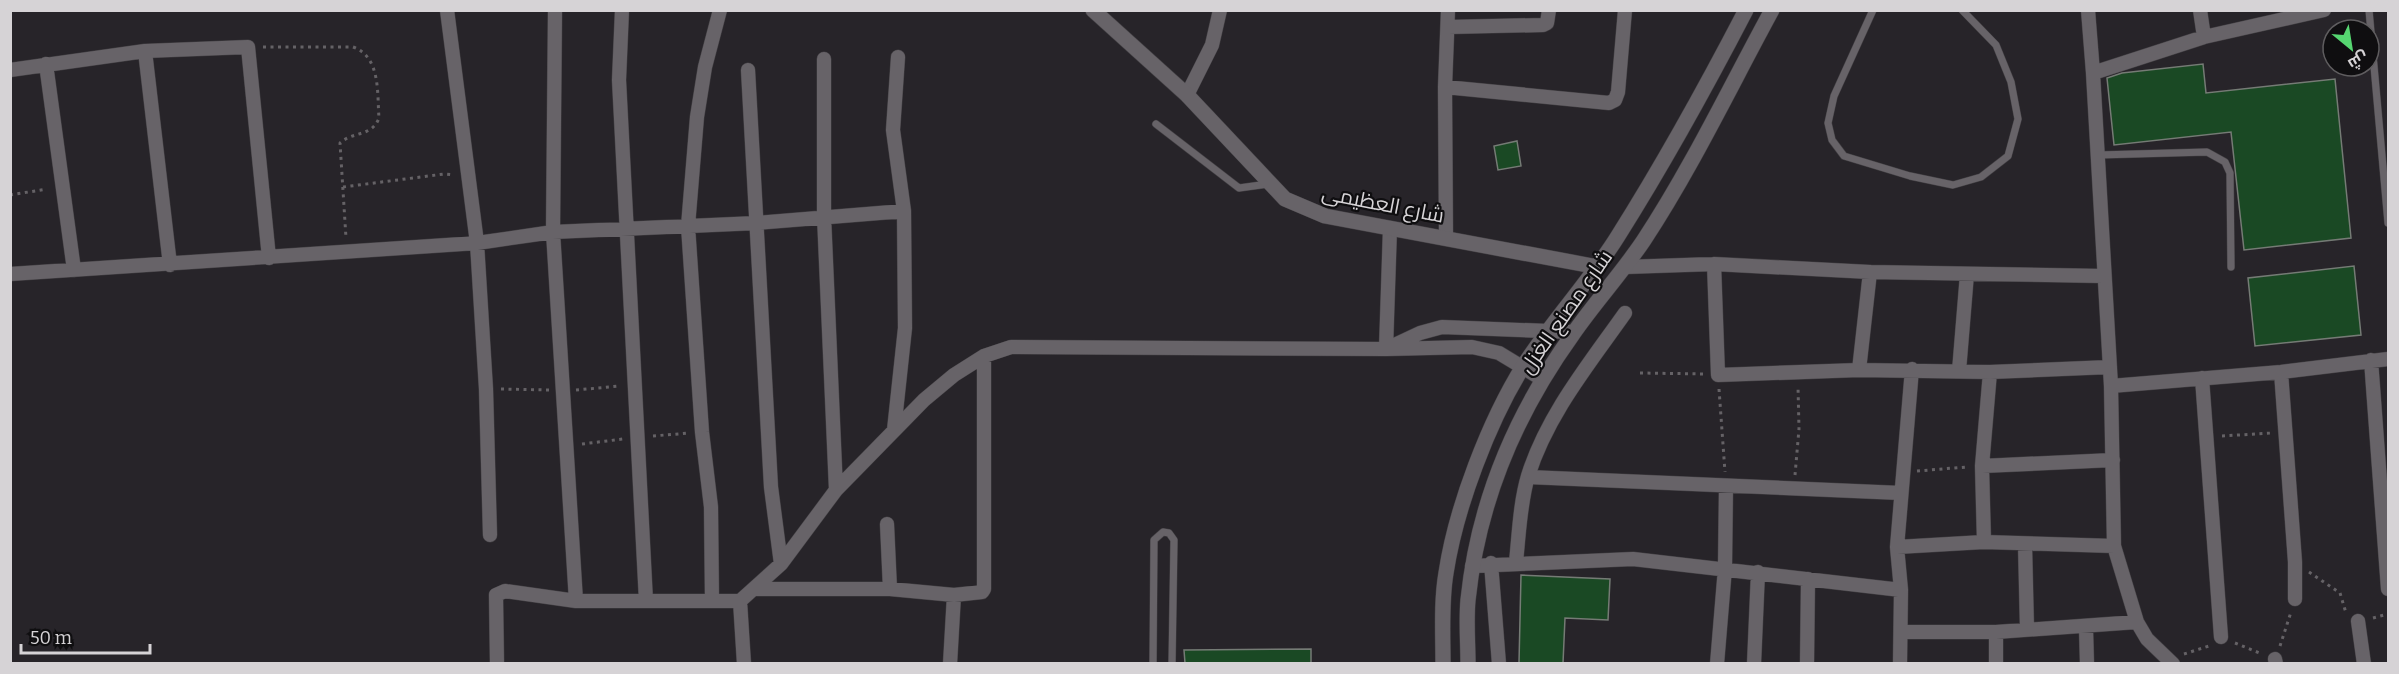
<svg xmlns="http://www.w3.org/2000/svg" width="2399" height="674" font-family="Bitter,Cairo,serif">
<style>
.building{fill:#1a4924;stroke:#757b75;stroke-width:1.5}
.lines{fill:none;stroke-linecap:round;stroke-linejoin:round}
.service-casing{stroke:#434044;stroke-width:8}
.minor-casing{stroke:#434044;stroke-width:15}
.tertiary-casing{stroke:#434044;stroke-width:16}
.path{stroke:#656266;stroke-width:3;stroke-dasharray:3 4.5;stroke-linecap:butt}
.service{stroke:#676368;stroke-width:7}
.minor{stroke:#676368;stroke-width:14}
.tertiary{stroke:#676368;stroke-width:15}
.labels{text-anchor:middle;stroke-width:4.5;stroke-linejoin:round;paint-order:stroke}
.street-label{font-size:21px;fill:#d6d3d6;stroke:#0f0e10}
</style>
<rect width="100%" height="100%" fill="#272429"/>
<path class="building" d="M2203,64l3,29 129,-14 16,159 -107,12 -13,-118 -117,13 -7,-67 15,-5z
M1517,141l4,25 -23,4 -4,-24z
M2354,266l7,69 -106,11 -7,-68z
M1521,575l89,4 -2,41 -43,-2 -2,45h-44z
M1311,649v14h-126l-1,-13z"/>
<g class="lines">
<defs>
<path id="service" d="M1873,10l-39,86 -6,27 4,17 12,16 66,20 43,9 28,-8 27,-21 10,-37 -7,-37 -15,-37 -34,-35
M2369,10l19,213
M1156,124l83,64 29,-4
M2098,155l109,-3 18,10 5,11 1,94
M1153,664l1,-124 9,-8 6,1 5,7 -2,124"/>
<path id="minor" d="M447,10l30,233 9,146 4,146
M555,10l-2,222 23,369
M622,10l-3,70 27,521
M2088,10l5,63 111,-36 120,-27
M2200,10l4,27
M1448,27l95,-2 4,-2 2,-13
M145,51l25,214
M824,59v157l12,274
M46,64l28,206
M10,70l135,-19 103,-4 21,211
M748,70l23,417 10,77
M2093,73l18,313 3,160 23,76 10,17 26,25
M1445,87l164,16 6,-3 3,-8 7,-82
M1187,95l25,-50 8,-35
M1446,238l-1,-151 3,-77
M1714,264l4,111 141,-5 131,2 120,-5
M1625,267l89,-3 156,8 233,4
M10,274l467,-31 76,-11 204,-9 147,-12
M1388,348l32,-15 22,-6 131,5
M1386,349l4,-121
M2371,360l17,229
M1859,370l11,-98
M1959,371l8,-97
M2281,372l14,190v37
M2202,378l19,259
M2111,386l170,-14 107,-13
M894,430l11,-102 -1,-117 -11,-81 5,-73
M1982,466l131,-6
M1528,477l373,16
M887,524l3,65
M1984,542l-2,-76 8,-94
M2025,544l2,85
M1897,547l87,-5 130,4
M1516,562c3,-28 4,-59 12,-86 19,-61 61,-112 97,-163
M1491,563l8,101
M1472,566l161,-7 268,31
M755,589h135l64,6 28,-3 2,-3v-233
M712,601l-1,-94 -9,-75 -14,-206 9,-109 8,-50 15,-57
M740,601l4,63
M2358,621l6,43
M2086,628l1,36
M1901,632h95l141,-10
M1996,632v32
M2275,659l1,5
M497,664l-1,-69 9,-4 71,10h164l41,-37 55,-74 88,-90 30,-25 30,-19 27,-9 375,2 86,-2 27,6 43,26
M950,664l4,-69
M1717,664l8,-96 1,-82
M1754,664l4,-92
M1807,664l1,-85
M1900,664l1,-74 -4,-43 15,-178"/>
<path id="tertiary" d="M1093,10l94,85 98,104 40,17 273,51
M1443,664c0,-30 -2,-62 3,-91 10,-66 43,-152 78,-208 29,-45 66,-84 94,-129 46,-73 88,-149 128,-226
M1468,664c0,-21 -2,-43 0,-64 10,-97 48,-187 105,-266 22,-32 49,-61 71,-94 48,-73 86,-153 128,-230"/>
</defs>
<use href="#service" class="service-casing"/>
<use href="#minor" class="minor-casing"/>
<use href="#tertiary" class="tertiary-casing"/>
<path class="path" d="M263,47h90c28,10 24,46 26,71 -7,19 -26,13 -39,25l6,95
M343,187l101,-13 10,1
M10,195l37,-6
M1640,373l65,1
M501,389l48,1
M1719,389l6,83
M576,390l44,-4
M653,436l36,-3
M2222,436l50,-3
M582,444l41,-5
M1917,471l50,-4
M1795,475l4,-46 -1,-43
M2309,572l31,21 6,20
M2373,618l15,-4
M2235,643l27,11
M2280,646l11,-34
M2184,654l25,-8"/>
<use href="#service" class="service"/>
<use href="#minor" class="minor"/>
<use href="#tertiary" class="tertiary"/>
</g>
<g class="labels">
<g class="street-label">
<text transform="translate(1383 204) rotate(11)" y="7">شارع العظيمى</text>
<text transform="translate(1566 312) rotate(-55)" y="7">شارع مصنع الغزل</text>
</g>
</g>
<rect width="2399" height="674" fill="none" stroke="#d6d3d6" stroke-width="24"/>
<g transform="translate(2351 48) rotate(150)"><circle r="28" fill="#0f0e10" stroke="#5f5d5f" stroke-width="1.5"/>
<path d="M0-4.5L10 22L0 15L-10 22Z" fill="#56d671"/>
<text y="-9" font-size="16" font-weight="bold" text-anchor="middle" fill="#d6d3d6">ش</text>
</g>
<path d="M21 644v9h129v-9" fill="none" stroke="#d6d3d6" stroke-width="3"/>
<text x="30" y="644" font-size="18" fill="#d6d3d6" stroke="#0f0e10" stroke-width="4.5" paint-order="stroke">50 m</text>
</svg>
